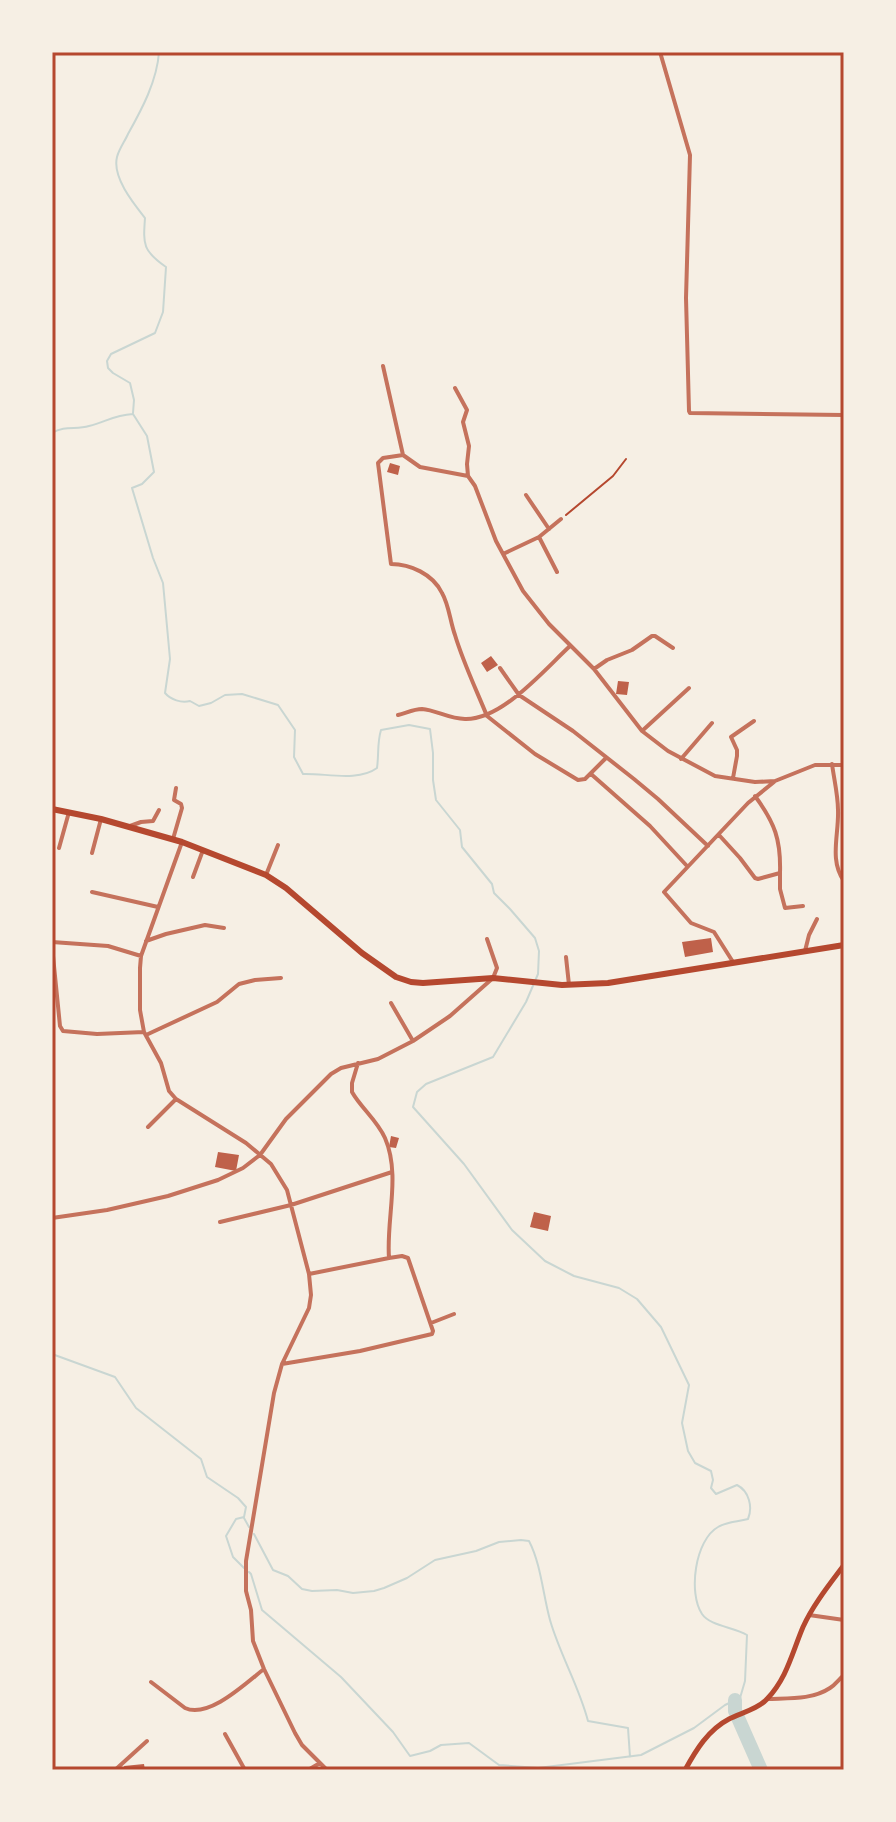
<svg xmlns="http://www.w3.org/2000/svg" width="896" height="1822" font-family="'Work Sans',sans-serif">
<style>
.lines{fill:none;stroke-linecap:round;stroke-linejoin:round}
.stream{stroke:#c9d6d2;stroke-width:2}
.river{stroke:#c9d6d2;stroke-width:14}
.building{fill:#bf614a}
.path{stroke:#b5482f;stroke-width:2}
.minor{stroke:#c5725c;stroke-width:4}
.secondary{stroke:#b5482f;stroke-width:5}
.primary{stroke:#b5482f;stroke-width:6}
.neatline{fill:none;stroke:#b5482f;stroke-width:3}
</style>
<rect width="100%" height="100%" fill="#f6efe4"/>
<g class="lines">
<path class="stream" d="M133,413l1,-13 -4,-17 -17,-10 -5,-5 -1,-7 4,-7 44,-21 8,-21 3,-45c-23,-16 -23,-22 -21,-49 -12,-15 -33,-41 -28,-61 2,-8 8,-16 11,-23 14,-25 29,-53 31,-82
M52,433c13,-8 24,-3 37,-7 17,-4 24,-11 44,-12l14,22 7,36 -12,12 -10,4 21,70 10,25 7,76 -5,34c6,7 16,10 25,8l9,5 12,-3 14,-8 17,-1 36,11 17,25 -1,27 9,17c22,-1 55,8 74,-6 2,-14 0,-25 4,-38l28,-5 21,4 3,24v27l3,20 24,30 2,17 30,37 2,9 16,16 25,29 4,13 -1,23 -12,28 -33,55 -67,27 -9,8 -4,15 51,57 48,66 33,31 29,15 45,12 18,11 24,28 28,58 -7,38 6,28 7,12 16,8 2,9 -2,8 5,6 21,-9c12,6 16,22 11,34 -10,3 -20,2 -30,8 -23,13 -30,66 -16,87 8,12 32,13 45,21l-2,46 -5,17 -15,7 -31,23 -53,27 -103,13 -39,-3 -30,-22 -28,2 -11,6 -20,5 -17,-24 -52,-55 -79,-67 -11,-36 -2,-2
M52,1354l63,23 21,31 65,51 6,18 31,21 8,9 -2,10 -8,2 -10,17 7,21 11,11
M244,1518l5,9
M254,1534l19,36 15,6 14,13 10,2 25,-1 16,3 21,-2 10,-3 23,-10 28,-18 41,-9 23,-9 22,-2 8,1c12,23 14,54 21,79 10,35 29,66 38,101l40,7 2,29"/>
<path class="river" d="M735,1700v11l26,59"/>
</g>
<path class="building" d="M390,463l10,3 -2,9 -11,-3z
M491,656l7,9 -11,7 -6,-9z
M618,681l11,1 -2,13 -11,-1z
M711,938l2,14 -28,5 -3,-15z
M391,1136l8,2 -3,10 -7,-1z
M218,1152l21,3 -3,16 -21,-4z
M534,1212l17,4 -3,15 -18,-4z
M144,1764l1,6h-20l-1,-4z"/>
<g class="lines">
<path class="path" d="M566,515l47,-39 13,-17"/>
<path class="minor" d="M660,52l30,103 -4,143 3,113 1,2 154,2
M383,366l20,89 17,12 48,9
M455,388l12,22 -4,12 6,24 -2,18 1,12 7,10 21,55 27,50 26,33 45,45 48,62 26,20 47,25 40,6 20,-1 40,-16h29
M403,455l-20,3 -5,5 13,101c19,0 42,10 51,29 7,12 8,28 13,42 8,27 21,54 32,81
M526,495l23,34
M539,537l18,35
M503,554l36,-17 22,-18
M500,668l19,27 54,36 61,48 24,20 50,47
M594,669l13,-9 25,-10 20,-14h3l18,12
M398,715c8,-2 16,-6 24,-6 14,1 27,10 43,10 37,1 79,-49 105,-73
M487,716l48,38 43,26 7,-1 21,-21
M642,731l47,-43
M681,759l31,-36
M832,764c2,15 6,31 6,46 1,25 -9,50 6,71
M591,774l59,52 37,40
M733,778l4,-22v-6l-6,-13 23,-16
M755,796c20,27 26,44 25,77
M130,826l11,-4 12,-1 6,-11
M719,835l21,23 15,20 3,1 22,-6v16l5,19 18,-2
M173,839l9,-31 -1,-4 -7,-4 2,-12
M182,842l-41,114 -1,12v42l4,22 17,31 8,28 7,8 70,44 25,21 16,26 22,84 2,21 -2,13 -27,56 -8,29 -28,168v30l5,19 2,31 11,28 31,64 7,12 25,25
M59,848l10,-36
M92,853l9,-34
M266,875l12,-30
M193,877l10,-27
M92,892l66,15
M146,941l20,-7 39,-9 19,3
M52,942l56,4 33,10
M52,946l8,80 3,5 34,3 47,-2
M805,951l4,-16 8,-16
M566,957l3,28
M733,962l-19,-30 -23,-9 -27,-31 84,-89 26,-21
M391,1003l22,38
M146,1035l71,-33 22,-18 16,-4 26,-2
M358,1063l-6,20v9c9,16 25,28 33,46 16,37 1,81 4,120
M148,1127l28,-28
M52,1218l55,-8 61,-14 50,-16 25,-12 17,-13 26,-36 45,-45 10,-6 37,-9 35,-18 37,-25 43,-38 4,-10 -10,-29
M220,1222l71,-17 101,-33
M431,1323l23,-9
M282,1364l78,-13 72,-17 1,-3 -25,-73 -6,-2 -13,2 -80,16
M809,1615l35,5
M151,1682l34,26c24,11 61,-25 79,-39
M767,1699c22,-1 45,1 63,-11 6,-4 9,-9 14,-13
M225,1734l20,36
M115,1770l32,-29
M308,1770l12,-7"/>
<path class="secondary" d="M685,1770c11,-20 23,-40 44,-51 12,-6 29,-10 38,-20 20,-21 25,-46 36,-72 10,-22 26,-42 41,-62"/>
<path class="primary" d="M52,809l49,10 81,23 84,33 20,13 76,65 34,24 15,5 12,1 70,-5 69,7 46,-2 236,-38"/>
</g>
<rect width="896" height="1822" fill="none" stroke="#f6efe4" stroke-width="108"/>
<rect x="54" y="54" width="788" height="1714" class="neatline"/>
</svg>
